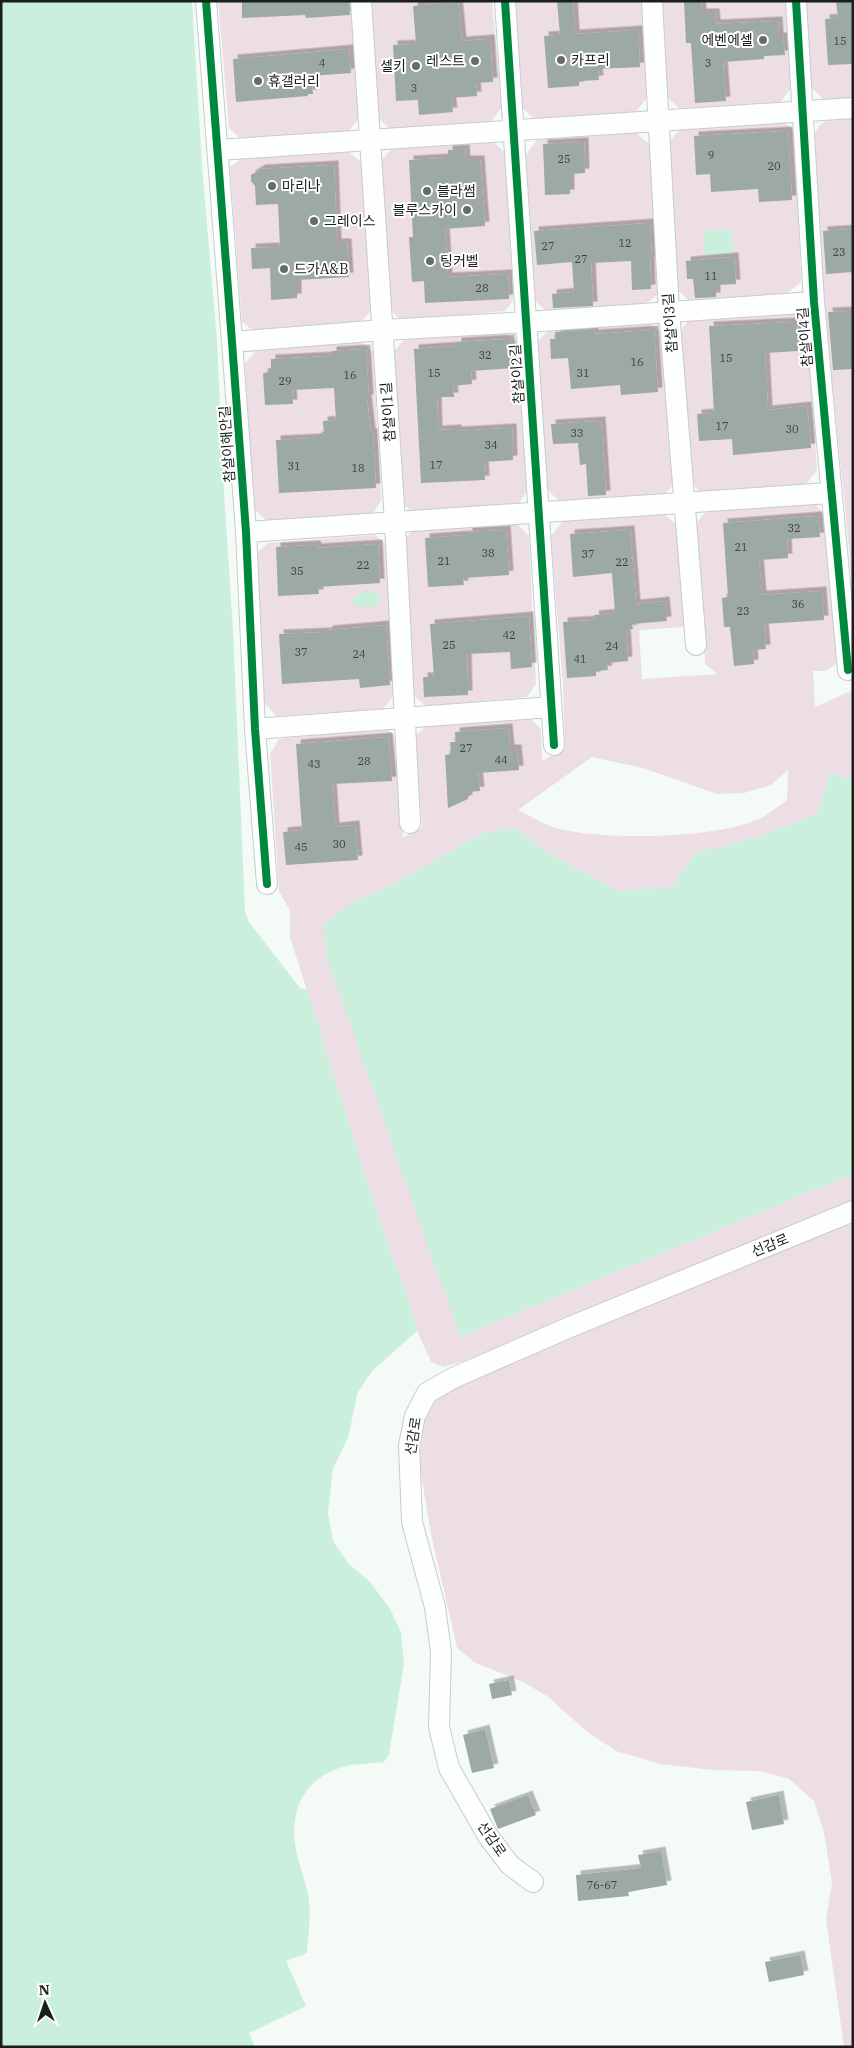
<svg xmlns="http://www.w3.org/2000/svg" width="854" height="2048" font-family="'IBM Plex Serif','Noto Sans KR',serif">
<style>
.green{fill:#eddde5;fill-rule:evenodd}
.water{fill:#caefdc}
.building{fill:#9da9a3;filter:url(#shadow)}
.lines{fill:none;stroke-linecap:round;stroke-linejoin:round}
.minor-casing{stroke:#c6cdc9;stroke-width:22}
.minor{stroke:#fdfefe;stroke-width:20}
.cycleway-casing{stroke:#fff;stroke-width:11}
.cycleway{stroke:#00873e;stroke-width:8}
.poi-dot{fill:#666c68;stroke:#fff;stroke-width:2}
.labels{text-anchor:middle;stroke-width:4;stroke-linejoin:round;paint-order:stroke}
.number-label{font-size:11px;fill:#3a423d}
.poi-label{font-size:14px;fill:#191f1b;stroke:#fff;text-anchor:start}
.street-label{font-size:14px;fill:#191f1b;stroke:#fff}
</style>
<defs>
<filter id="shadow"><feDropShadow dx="4.5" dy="-4.5" stdDeviation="0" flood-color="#0004"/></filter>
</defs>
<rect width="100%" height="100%" fill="#f4fbf7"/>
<path class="green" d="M218,1h136l5,118 -12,14 -105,7 -13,-12z
M369,1h123l10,106 -12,16 -101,5 -13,-12z
M515,1h126l6,97 -12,15 -101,6 -12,-12z
M661,1h124l6,88 -12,14 -100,5 -11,-10z
M805,1h48v98l-28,2 -15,-15z
M853,119v478c-12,-154 -35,-308 -38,-463 8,-19 20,-14 38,-15z
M783,121l12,10 6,151 -15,12 -96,8 -13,-13 -9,-146 12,-14z
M636,133l16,13 6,148 -14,11 -97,7 -12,-11 -9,-146 11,-15z
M491,140l16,14 6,147 -8,10 -103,10 -13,-13 -9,-146 12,-14z
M345,149l17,14 9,148 -15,15 -100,7 -14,-11 -12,-155 16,-12z
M795,313l12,10 10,147 -11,15 -105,9 -11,-13 -12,-148 11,-13z
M647,322l15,11 14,148 -13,16 -102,6 -15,-15 -10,-145 13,-13z
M506,333l13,10 8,148 -10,15 -104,7 -13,-12 -8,-148 12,-13z
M360,341l13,11 8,149 -10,15 -104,5 -15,-14 -7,-144 13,-14z
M814,503l12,12 12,147 -12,9h-13l2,36 38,-17v89l-23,-6 -13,41 -65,25 -55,13 -26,35 -54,4 -75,-42 -25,-21 -34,5 -99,56 -31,13 107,435 393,-163v29l-389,158 -21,6 -12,-5 -14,-31 -6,-24 -27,-73 -94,-297v-26l-11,-20 -9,-137 9,-15 107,-11 11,10 6,99 19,-10 -8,-90 12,-11 104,-8 11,11 1,32 23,-13 -2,-63 -12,-149 12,-15 100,-8 14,12 7,102 -45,3 3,49 76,-5 -13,-10 -9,-141 12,-13zM592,757l51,11 74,26 27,-1 27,-8 17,-15 -1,30c-8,6 -17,13 -26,18 -43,21 -158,23 -205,10 -13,-4 -26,-12 -38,-18z
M516,523l13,13 7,148 -9,13 -101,9 -14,-12 -9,-153 10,-11z
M375,535l11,9 8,151 -11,14 -107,7 -12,-14 -8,-148 12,-11z
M853,1220v827h-9l-18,-128 6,-36 -8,-51 -10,-31 -25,-22 -30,-8 -46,-1 -53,-6 -44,-13 -31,-21 -38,-34 -24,-14 -49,-20 -17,-14 -26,-114 -12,-72 2,-35 8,-20 14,-14 183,-80z"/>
<path class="water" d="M1,1h191l10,165 15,174 7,152 9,137 12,282 4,11 51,66 7,2 77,244 27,73 6,24 -45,40 -15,23 -8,41 -16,34 -5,44 5,28 15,22 23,20 19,26 11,23 3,32 -15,90 -5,8c-12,2 -26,1 -38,4 -38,10 -56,39 -51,78 3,19 11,37 14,56 2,17 -1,36 -2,53l-21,8 20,45 -57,27 6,14h-254z
M732,229l1,25 -28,1 -1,-25z
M367,590l10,3 3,4 -1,6 -3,4 -21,-1 -3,-6 8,-7z
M830,773l23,6v395l-393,163 -131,-373 -7,-39 31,-23 31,-13 99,-56 34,-5 25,21 75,42 54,-4 26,-35 55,-13 65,-25z"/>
<path class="building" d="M242,1h107l1,14 -44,3 -1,-3 -63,3z
M557,1h16l2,33 63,-4 2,37 -42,2 1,11 -20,1v5l-31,2 -4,-52 16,-1z
M684,1h17l1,12h13l1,11 62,-3 1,16h4l2,18 -21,1v3l-41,3 3,39 -31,2 -4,-60h-5z
M836,1h17v63l-25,1 -3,-46 13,-1z
M458,2l4,39 28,-2 3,43 -17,1 1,13 -26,2 2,14 -34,3 -1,-15 -22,1 -3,-56 23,-1 -3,-38z
M349,49l2,24 -40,3 2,18h-5v2l-72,6 -3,-43z
M788,131l4,69 -33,2 -1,-13 -47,3 -1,-18 -14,1 -2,-39z
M584,142l1,31 -15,1v20l-25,1 -2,-51z
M465,149l1,11h14l5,66 -40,3 3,48 60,-3 1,25 -84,4 -1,-22 -12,1 -3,-45h4l-4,-77 39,-2v-8z
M334,165l3,78h10l2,34 -52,3v18l-26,2 -1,-32 -18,1 -1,-21 29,-1 -2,-43 -22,1 -1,-19 -4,-5v-6l10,-6z
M650,223l2,37h-2l1,29 -19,1 -1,-29 -40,2 2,43 -40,2 -1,-14 22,-2 -2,-30 -35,3 -3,-34z
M853,229v43l-27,2 -3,-43z
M734,257l2,27 -20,1v12l-21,1 -2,-19h-6l-1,-18z
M853,311v58l-20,1 -5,-58z
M797,322l1,29 -33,2 3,57 39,-4 4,42 -78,7 -1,-16 -33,2 -2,-27 17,-1 -5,-87z
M594,329v5l60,-4 4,62 -37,3 -1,-10 -49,4 -3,-31 -17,1 -1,-20h6l-1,-7z
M510,339l3,29 -42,3 1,13 -19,2 1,11h-17l1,33 19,-1v2l55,-3 1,32 -29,2 1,18 -64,3 -7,-134 43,-3v-4z
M366,349l3,50h-2l4,34h2l3,55 -97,5 -3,-53 41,-2v-2h7l-1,-15 13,-1 -2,-32 -42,2 1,14 -28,1 -2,-32 8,-1v-13l61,-3v-5z
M601,421l5,74 -18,1 -2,-32 -6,1 -2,-22 -25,1 -2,-20z
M818,516l2,21 -33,2 1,19 -29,2 3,35 60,-4 2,29 -60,4 2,25 -13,1 1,14 -20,2 -4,-39h-6l-2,-29 6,-1 -5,-74z
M506,530l3,45 -46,3 1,7 -36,2 -3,-49 43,-3v-3z
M630,530l6,74 29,-3 2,20 -35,3 1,5 -7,1 2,31 -21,2 1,7 -12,1v5l-29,2 -4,-56 32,-2 -1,-5 21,-2 -3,-40 -39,4 -3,-43z
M378,544l2,39 -62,4 1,7 -41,2 -2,-49 40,-2 1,3z
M529,616l3,51 -21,2 -1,-17 -43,2 1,41 -44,2 -1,-20h11l-4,-53z
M386,625l4,60 -30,3 -1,-9 -77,5 -3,-50 49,-2v-2z
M508,728l2,21h7l2,21 -41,3 2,18 -12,1v7l-20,9 -3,-53 6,-1 -1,-12h6l-1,-10z
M388,737l4,44 -60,3 3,43 20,-2 3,35 -72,5 -3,-33 19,-2 -6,-86z
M509,1680l3,15 -20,4 -3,-15z
M485,1729l9,39 -22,5 -9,-38z
M528,1795l8,20 -38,14 -8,-20z
M779,1795l5,29 -32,6 -6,-28z
M661,1851l6,34 -39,7 1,4 -51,5 -2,-26 65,-7 -3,-13z
M800,1955l4,20 -35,7 -4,-20z"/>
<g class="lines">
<defs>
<path id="minor" d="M206,1l26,341 14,190 9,197 12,155
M361,1l34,521 15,301
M505,1l49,744
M652,1l17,310 27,334
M796,1l18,301 34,368
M218,150l635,-42
M232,342l151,-12 144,-8 287,-20
M246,532l584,-39
M255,729l296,-22
M533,1882l-23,-17 -22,-29 -39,-68 -10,-41 2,-75 -6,-45 -23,-85 -3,-77 6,-29 12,-23 26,-15 117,-51 283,-116"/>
</defs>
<use href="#minor" class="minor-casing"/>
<use href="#minor" class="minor"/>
<defs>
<path id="cycleway" d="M206,1l26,341 14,190 9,197 12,155
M505,1l49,744
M796,1l18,301 34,368"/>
</defs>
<use href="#cycleway" class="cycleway-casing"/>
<use href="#cycleway" class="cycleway"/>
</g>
<g class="poi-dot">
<circle cx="763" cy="40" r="5"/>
<circle cx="561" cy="60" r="5"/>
<circle cx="475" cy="61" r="5"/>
<circle cx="416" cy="66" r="5"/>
<circle cx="258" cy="81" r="5"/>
<circle cx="272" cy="186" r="5"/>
<circle cx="427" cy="191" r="5"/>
<circle cx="467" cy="210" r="5"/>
<circle cx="314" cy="221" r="5"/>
<circle cx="430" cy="261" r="5"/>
<circle cx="284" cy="269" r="5"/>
</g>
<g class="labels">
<g class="number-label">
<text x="840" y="45">15</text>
<text x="322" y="67">4</text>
<text x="708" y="67">3</text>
<text x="414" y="92">3</text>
<text x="711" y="159">9</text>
<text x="564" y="163">25</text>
<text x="774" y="170">20</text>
<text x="625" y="247">12</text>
<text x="548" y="250">27</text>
<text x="839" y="256">23</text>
<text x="581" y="263">27</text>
<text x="711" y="280">11</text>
<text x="482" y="292">28</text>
<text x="485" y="359">32</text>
<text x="726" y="362">15</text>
<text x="637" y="366">16</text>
<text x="434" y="377">15</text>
<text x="583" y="377">31</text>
<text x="350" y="379">16</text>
<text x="285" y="385">29</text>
<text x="722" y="430">17</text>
<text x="792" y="433">30</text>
<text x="577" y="437">33</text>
<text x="491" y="449">34</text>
<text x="436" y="469">17</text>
<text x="294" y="470">31</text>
<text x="358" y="472">18</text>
<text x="794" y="532">32</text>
<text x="741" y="551">21</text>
<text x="488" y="557">38</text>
<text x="588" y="558">37</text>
<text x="444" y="565">21</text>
<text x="622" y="566">22</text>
<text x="363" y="569">22</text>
<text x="297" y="575">35</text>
<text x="798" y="608">36</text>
<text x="743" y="615">23</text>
<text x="509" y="639">42</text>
<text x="449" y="649">25</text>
<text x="612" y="650">24</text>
<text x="301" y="656">37</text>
<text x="359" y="658">24</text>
<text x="580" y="663">41</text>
<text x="466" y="752">27</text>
<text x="501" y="764">44</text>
<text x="364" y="765">28</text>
<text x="314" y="768">43</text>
<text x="339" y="848">30</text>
<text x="301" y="851">45</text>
<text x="602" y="1889">76-67</text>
</g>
<g class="poi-label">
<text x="753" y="45" text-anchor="end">에벤에셀</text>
<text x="571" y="65">카프리</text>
<text x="465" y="66" text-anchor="end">레스트</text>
<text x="406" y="71" text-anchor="end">셀키</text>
<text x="268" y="86">휴갤러리</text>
<text x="282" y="191">마리나</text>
<text x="437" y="196">블라썸</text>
<text x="457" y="215" text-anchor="end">블루스카이</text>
<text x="324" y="226">그레이스</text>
<text x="440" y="266">팅커벨</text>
<text x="294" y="274">드가A&amp;B</text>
</g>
<g class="street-label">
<text transform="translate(670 323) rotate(-94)" y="5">참살이3길</text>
<text transform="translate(805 337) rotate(-95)" y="5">참살이4길</text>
<text transform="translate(517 374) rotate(-94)" y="5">참살이2길</text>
<text transform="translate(388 412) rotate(-94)" y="5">참살이1길</text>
<text transform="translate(227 444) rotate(-94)" y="5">참살이해안길</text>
<text transform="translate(770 1245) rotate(-22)" y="5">선감로</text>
<text transform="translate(413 1436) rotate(-81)" y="5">선감로</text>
<text transform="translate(492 1839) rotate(55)" y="5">선감로</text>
</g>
</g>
<rect width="854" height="2048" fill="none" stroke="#191f1b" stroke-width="5"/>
<g transform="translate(45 2003) rotate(357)" stroke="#ffffff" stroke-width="4" paint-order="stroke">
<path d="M0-4L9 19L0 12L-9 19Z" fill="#191f1b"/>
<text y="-8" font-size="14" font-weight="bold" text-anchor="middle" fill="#191f1b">N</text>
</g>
</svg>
